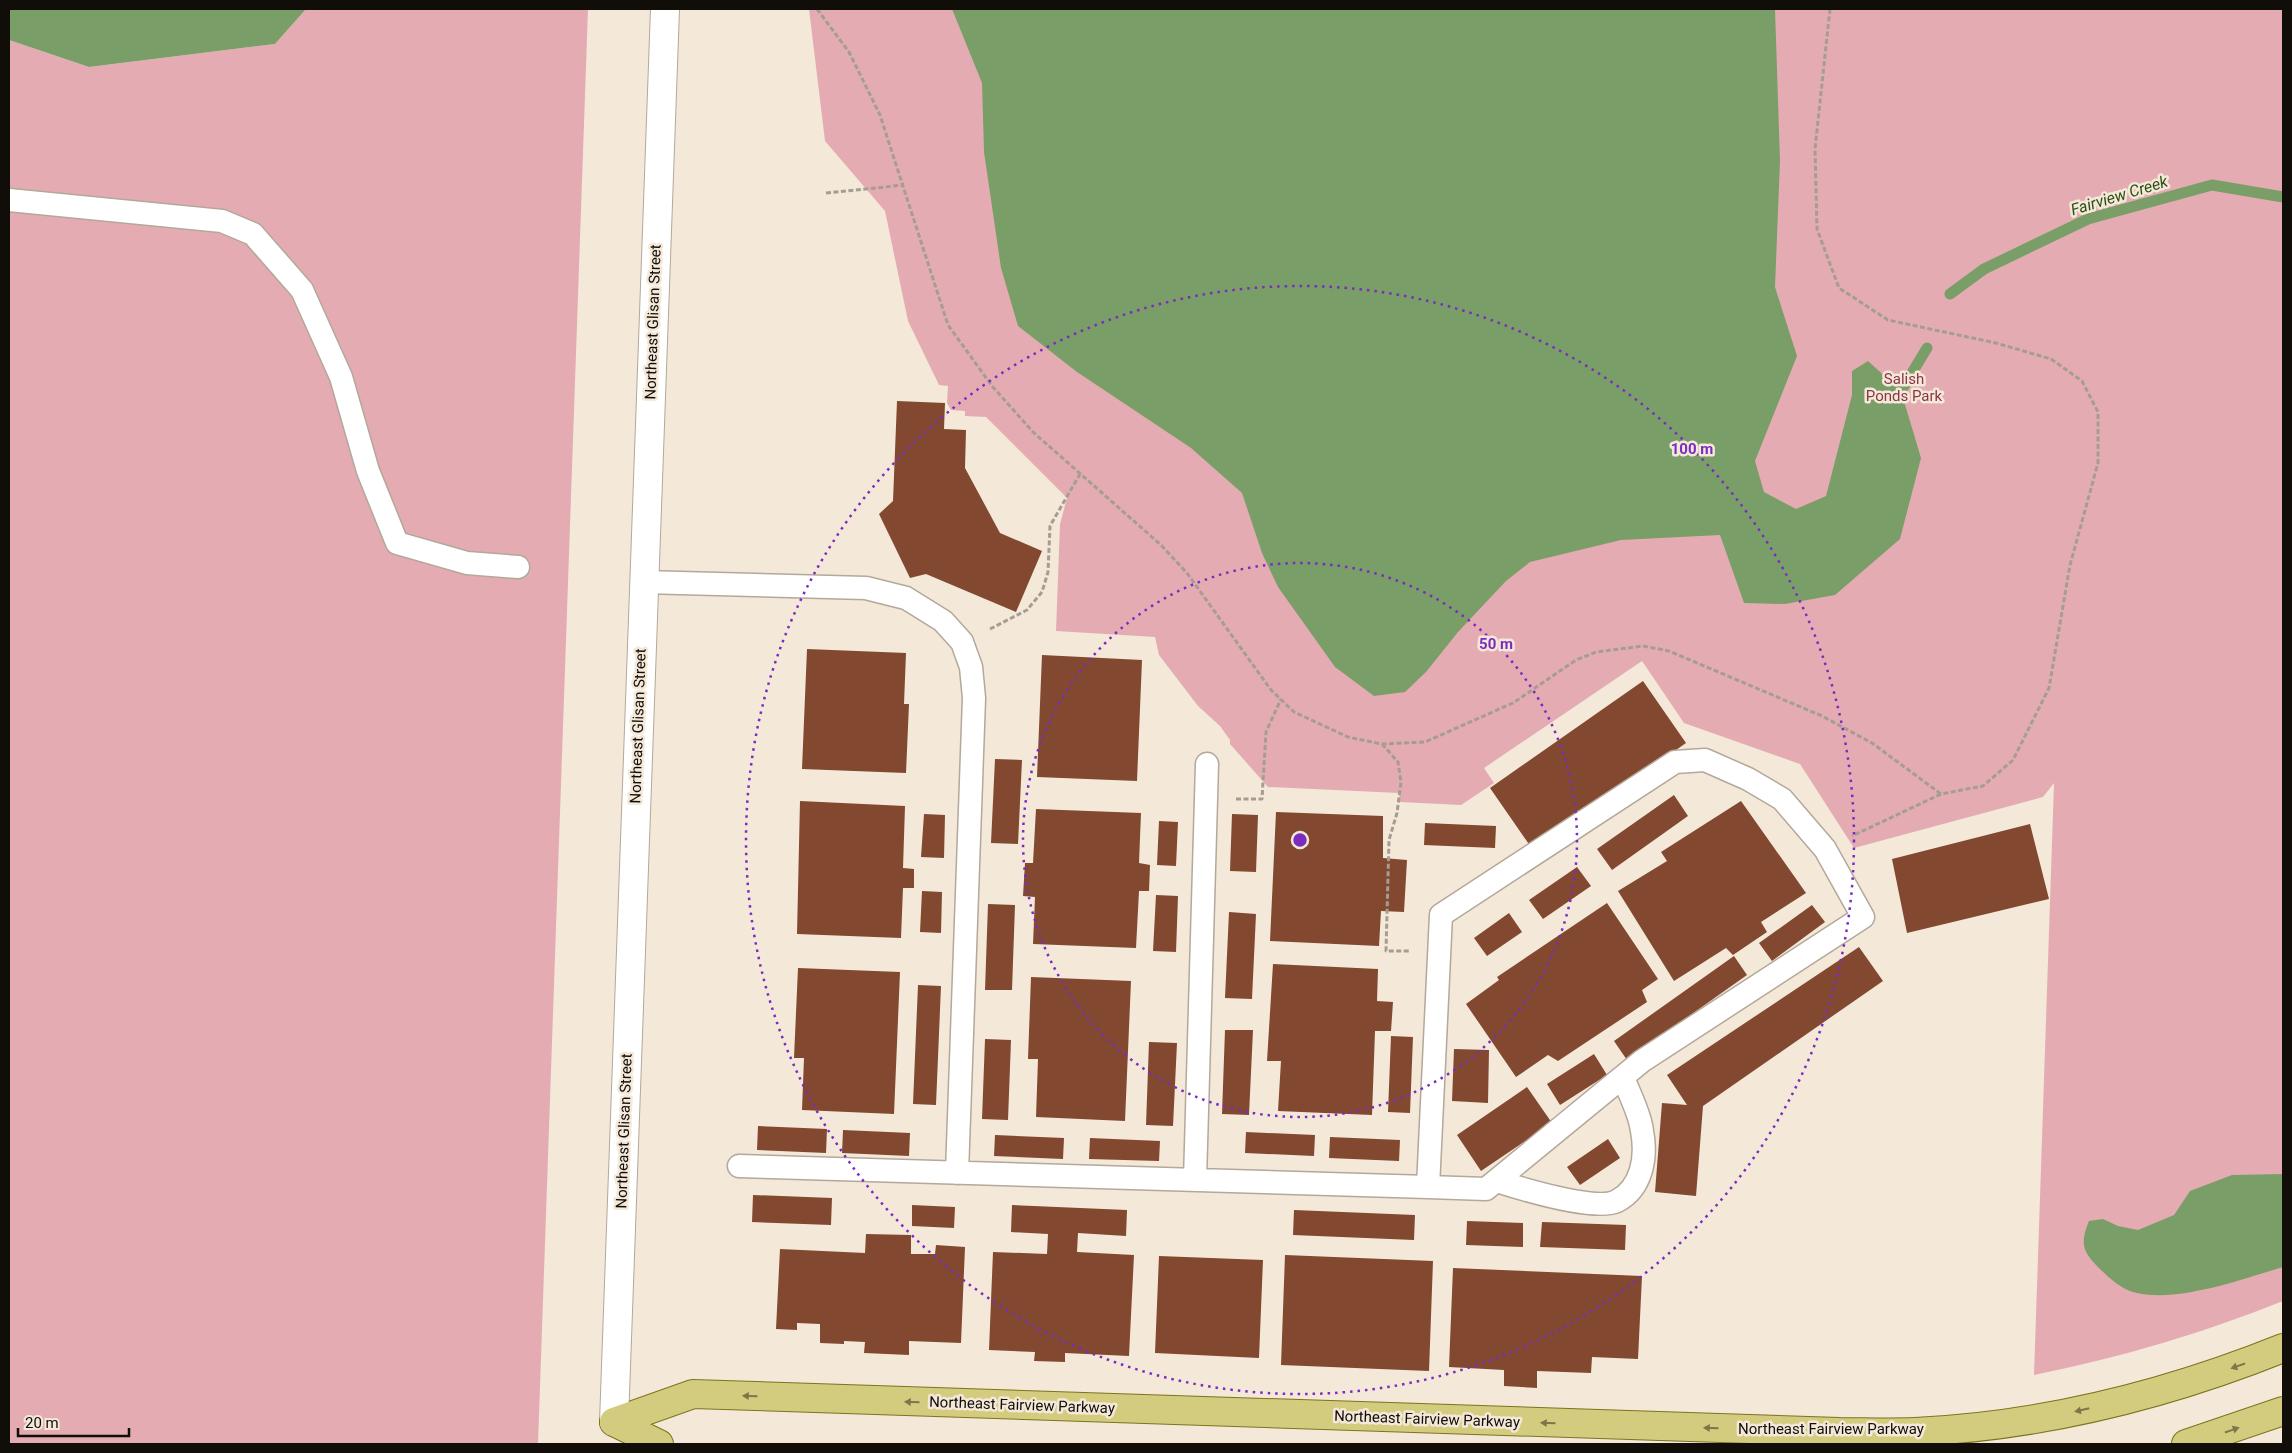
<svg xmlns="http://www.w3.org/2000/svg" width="2292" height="1453" font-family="Roboto,sans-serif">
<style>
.green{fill:#e4acb2}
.water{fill:#7a9e67}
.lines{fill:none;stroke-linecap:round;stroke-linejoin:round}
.stream{stroke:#7a9e67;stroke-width:11}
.building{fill:#824830}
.service-casing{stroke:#b3a89a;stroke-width:25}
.secondary-casing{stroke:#b3a89a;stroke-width:30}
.primary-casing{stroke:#7c731e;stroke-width:30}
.path{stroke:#a69d92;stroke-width:3;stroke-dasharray:5 2.5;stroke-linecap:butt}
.service{stroke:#fff;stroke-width:22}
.secondary{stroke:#fff;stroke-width:28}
.primary{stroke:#d3cc7f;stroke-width:28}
.oneway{fill:#7c764a}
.ring{fill:none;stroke:#7b2cbf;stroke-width:2.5;stroke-dasharray:2.5 5}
.labels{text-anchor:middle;stroke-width:5;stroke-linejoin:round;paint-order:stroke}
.street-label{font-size:15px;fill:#110d09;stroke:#f4e8d9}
.park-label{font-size:15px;fill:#8b3545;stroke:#f4e8d9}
.water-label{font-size:16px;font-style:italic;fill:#2c4f15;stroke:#f4e8d9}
.centre{fill:#7b2cbf;stroke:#f4e8d9;stroke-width:2.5}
.ring-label{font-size:15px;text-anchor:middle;font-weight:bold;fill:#7b2cbf;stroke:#f4e8d9;stroke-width:5;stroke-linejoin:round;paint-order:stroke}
</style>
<rect width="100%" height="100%" fill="#f4e8d9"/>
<path class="green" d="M306,9h282l-50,1435h-529v-1404l80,27 186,-23z
M809,9h1474v1292c-83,33 -161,56 -249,74l20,-592 -11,14 -189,51 -54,-84 -116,-41 -42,-62 -158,107 10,15 -33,22 -61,-3 -1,-9 -131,-6 -38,-43v-4l-10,-14 -22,-20 -39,-51 -4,-18 -99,-6 4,-107 7,-26 -81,-81 -21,-1v-5l-14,-1 -4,-7 1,-17 -9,-1 -31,-64 -23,-110 -60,-70z"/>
<path class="water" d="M9,9h297l-31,35 -186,23 -80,-27z
M952,9h823l5,152 -5,126 22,69 -42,105 9,31 32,17 30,-13 26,-101v-24l16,-10 33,30 20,67 -21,81 -65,56 -50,9 -41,-1 -24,-68 -99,5 -91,22 -24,19 -48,51 -32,40 -21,20 -31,4 -39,-29 -57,-80 -16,-34 -20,-60 -51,-45 -114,-76 -59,-46 -17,-58 -17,-116 -2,-69z
M2283,1174v93c-41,12 -107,37 -150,25 -12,-3 -25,-15 -34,-24 -17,-17 -19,-25 -10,-47l14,-2 15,7 20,4 36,-15 16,-24 42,-16z"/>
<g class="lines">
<path class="stream" d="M1950,294l34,-25 104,-50 124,-34 71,12
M1901,391l26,-43"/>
</g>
<path class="building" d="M897,401l48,2 -1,26 22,1 -1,38 35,65 42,18 -26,61 -90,-38 -16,4 -31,-64 14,-13z
M807,649l99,4 -2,51h5l-3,69 -104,-4z
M1042,655l100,5 -5,121 -100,-4z
M1643,681l43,62 -153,107 -43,-62z
M995,759l27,1 -4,84 -27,-1z
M1674,795l14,21 -76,54 -15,-21z
M800,801l105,5 -2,62 11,1v19h-11l-2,50 -104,-4z
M1741,801l65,92 -45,29 6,10 -34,23 -7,-7 -52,33 -56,-90 49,-30 -6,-9z
M1036,809l105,4 -2,50 11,2 -1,26h-10l-3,57 -103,-4 2,-47 -12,-1 2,-33h8z
M1276,812l107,4v42l24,2 -3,52 -23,-1 -2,35 -109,-5z
M924,814l21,1 -1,43 -23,-1z
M1232,814l26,1 -2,57 -26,-1z
M1159,821l19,1 -2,44 -19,-1z
M1425,823l71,3 -1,22 -71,-3z
M2030,824l19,75 -142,34 -15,-74z
M1577,867l14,19 -48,33 -14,-19z
M922,891l20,1 -1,41 -21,-1z
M1156,895l22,1 -2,56 -23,-1z
M1607,903l51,76 -16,11 5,12 -89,59 -10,-6 -32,22 -50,-73 33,-24 -2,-3z
M988,904l27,1 -3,85h-27z
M1812,905l13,17 -53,39 -13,-18z
M1229,912l27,2 -4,85 -27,-1z
M1509,913l13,19 -35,24 -13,-18z
M1859,947l24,34 -180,125 -7,90 -41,-4 7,-89 25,2 -20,-30z
M1734,956l13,19 -120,85 -13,-19z
M1273,964l105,5 -1,32 16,1 -2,29h-16l-3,84 -94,-4 3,-50h-14z
M798,968l102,4 -6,142 -92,-4 2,-52h-10z
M1031,977l100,4 -6,140 -89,-4 2,-58h-10z
M918,985l23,1 -5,119 -23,-1z
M1225,1030h28l-4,85 -27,-1z
M1391,1036l22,1 -3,76 -22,-1z
M985,1039l26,1 -3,80 -26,-1z
M1149,1042l28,1 -4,83 -27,-1z
M1454,1049l35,1 -1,53 -36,-2z
M1594,1054l13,21 -47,30 -13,-21z
M1527,1087l25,36 -71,48 -24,-36z
M758,1126l69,3 -1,24 -69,-3z
M843,1130l67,3 -1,23 -67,-3z
M1246,1132l69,3 -1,21 -69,-3z
M995,1135l69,3 -1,21 -69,-3z
M1330,1137l70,3 -1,21 -70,-3z
M1090,1138l70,3 -1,20 -70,-2z
M1608,1139l12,19 -40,27 -13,-18z
M753,1195l79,3 -1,27 -79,-3z
M912,1205l43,2 -1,21 -42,-2z
M1012,1205l115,5 -1,26 -48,-3 -1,19 57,3 -5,101 -64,-3v9l-31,-1 1,-9 -46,-2 4,-98 54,2 1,-20 -37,-2z
M1294,1210l121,5 -1,25 -121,-5z
M1467,1221l56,2v24l-57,-2z
M1542,1222l84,3 -1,25 -85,-3z
M866,1234l45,1v19h24l1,-9 29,2 -4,96 -52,-2v14l-45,-2 1,-11 -21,-1v3l-24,-1v-19l-23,-1v7l-21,-1 4,-80 85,4z
M1285,1255l148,6 -4,110 -148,-6z
M1159,1256l104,4 -4,98 -104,-5z
M1453,1268l189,8 -4,83 -46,-2 -1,16 -54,-2v17l-33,-2v-16l-55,-3z"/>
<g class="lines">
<defs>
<path id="service" d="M9,200l213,21 31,13 49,56 39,87 27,94 29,72 70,20 51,4
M643,582l223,6 40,10 37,23 19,21 9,25 3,31 -17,475
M739,1166l689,21 58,2 156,-128 221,-144 -38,-68 -43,-50 -34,-20 -43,-19 -30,2 -234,153 -13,272
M1195,1180l12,-416
M1497,1181c22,7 99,31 120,20 25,-13 30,-44 25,-70 -2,-18 -13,-37 -19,-54"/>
<path id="secondary" d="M614,1422l51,-1413"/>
<path id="primary" d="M614,1422l79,-28 1146,38c25,0 51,1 76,0 126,-6 251,-37 368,-84
M614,1422l45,22
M2186,1444l97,-33"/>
</defs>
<use href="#service" class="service-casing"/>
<use href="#secondary" class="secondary-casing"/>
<use href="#primary" class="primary-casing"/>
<path class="path" d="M817,9l32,43 31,63 68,210 44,61 41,46 128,113 26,28 84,117 23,22 54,25 33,7 44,-2 88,-39 63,-43 20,-8 47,-6 26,5 153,65 50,27 69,51
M1830,9l-15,140 2,80 22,59 49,32 108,23 55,16 31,22 16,31v51l-28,102 -21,123 -36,72 -30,26 -42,8 -89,42
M826,193l78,-8
M990,629l37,-19 15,-18 6,-20 2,-46 30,-52
M1382,744l16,18 3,20 -4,31 -8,27 -3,111h24
M1236,799h26l4,-67 15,-33"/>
<use href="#service" class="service"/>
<use href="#secondary" class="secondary"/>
<use href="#primary" class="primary"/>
</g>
<defs><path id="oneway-solid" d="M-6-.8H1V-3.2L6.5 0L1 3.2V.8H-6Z" transform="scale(1.25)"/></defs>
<g class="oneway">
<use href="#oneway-solid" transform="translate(2238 1366) rotate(161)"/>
<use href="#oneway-solid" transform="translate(750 1396) rotate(-178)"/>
<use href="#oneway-solid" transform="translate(912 1402) rotate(-178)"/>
<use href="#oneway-solid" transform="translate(2082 1410) rotate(167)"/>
<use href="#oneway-solid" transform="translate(1548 1423) rotate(-178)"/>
<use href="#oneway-solid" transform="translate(1711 1428) rotate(-178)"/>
<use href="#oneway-solid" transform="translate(2232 1430) rotate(-19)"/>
</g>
<g class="ring">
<circle cx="1300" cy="840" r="277"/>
<circle cx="1300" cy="840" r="554"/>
</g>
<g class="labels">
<g class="street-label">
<text transform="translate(653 322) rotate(-88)" y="5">Northeast Glisan Street</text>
<text transform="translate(638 726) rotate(-88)" y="5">Northeast Glisan Street</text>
<text transform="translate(624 1131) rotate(-88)" y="5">Northeast Glisan Street</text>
<text transform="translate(1022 1405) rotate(2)" y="5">Northeast Fairview Parkway</text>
<text transform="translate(1427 1419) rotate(2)" y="5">Northeast Fairview Parkway</text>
<text x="1831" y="1434">Northeast Fairview Parkway</text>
</g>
<g class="park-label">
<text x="1904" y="384">Salish<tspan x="1904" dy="17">Ponds Park</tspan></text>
</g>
<g class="water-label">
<text transform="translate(2119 195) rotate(-17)" y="6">Fairview Creek</text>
</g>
</g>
<circle cx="1300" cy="840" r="8" class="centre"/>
<g class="ring-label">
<text x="1692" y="454">100 m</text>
<text x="1496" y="649">50 m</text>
</g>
<rect width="2292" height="1453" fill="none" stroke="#110d09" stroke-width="20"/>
<path d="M18 1428v8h111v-8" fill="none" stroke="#110d09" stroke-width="2.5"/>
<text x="25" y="1428" font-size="15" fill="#110d09" stroke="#f4e8d9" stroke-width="4" paint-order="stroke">20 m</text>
</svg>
